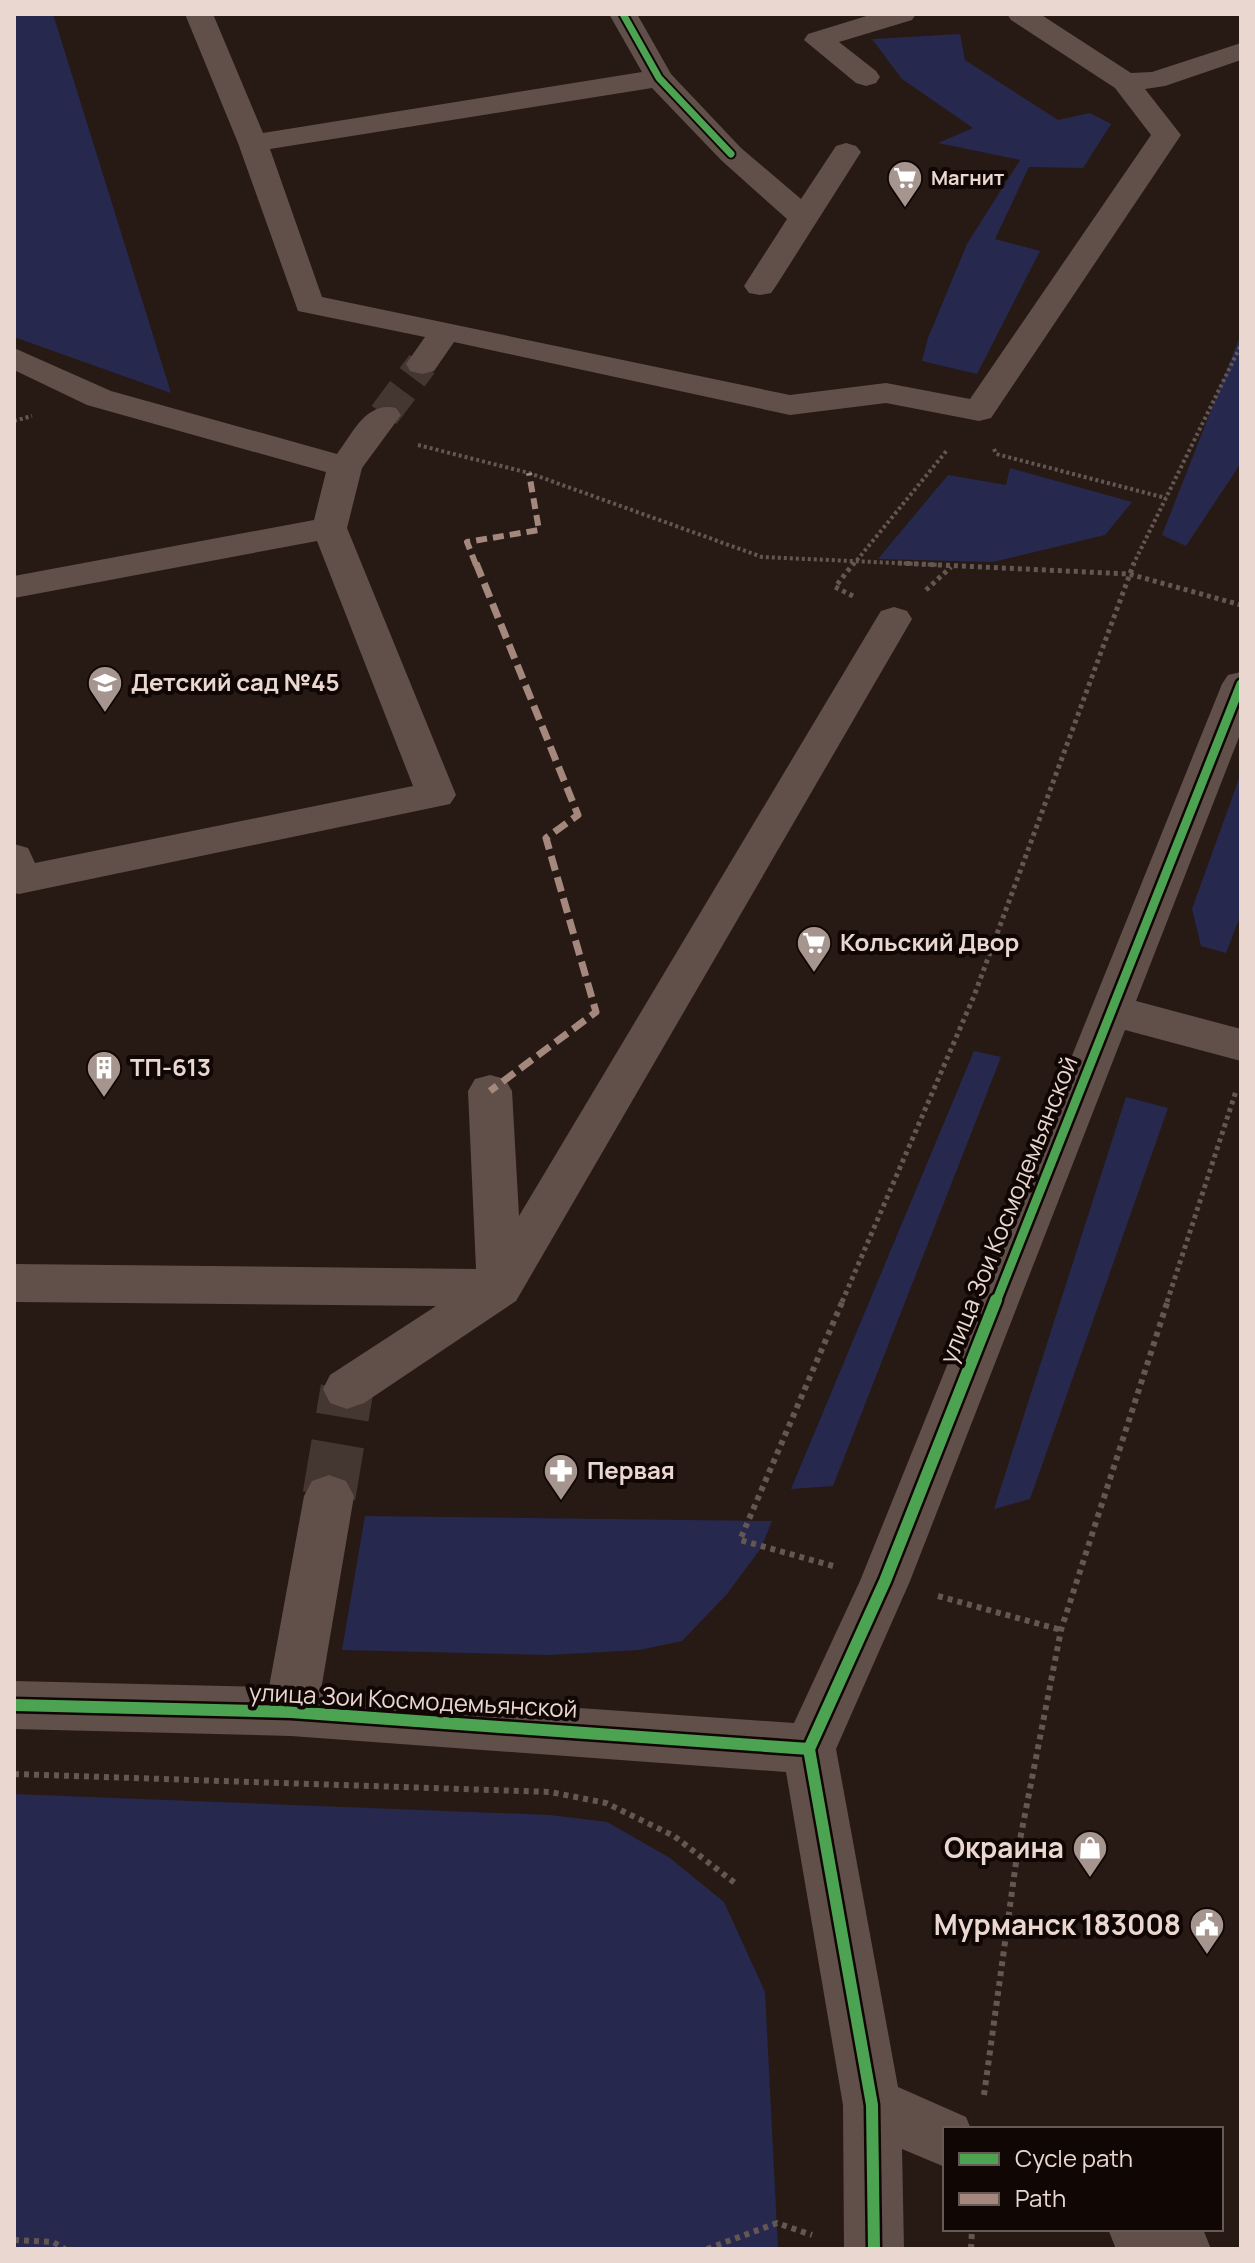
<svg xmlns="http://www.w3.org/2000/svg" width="1255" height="2263" font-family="Manrope,sans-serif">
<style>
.green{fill:#27284e}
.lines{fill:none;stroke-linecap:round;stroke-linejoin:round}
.minor-tunnel-far1{stroke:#443630;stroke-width:31;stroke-dasharray:31 16;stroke-linecap:butt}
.minor-tunnel{stroke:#443630;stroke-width:53;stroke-dasharray:53 27;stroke-linecap:butt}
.path-far2{stroke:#645651;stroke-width:4;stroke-dasharray:3 3;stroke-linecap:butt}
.path-far1{stroke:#645651;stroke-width:5;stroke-dasharray:4 4;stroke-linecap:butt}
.path{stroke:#645651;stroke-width:6;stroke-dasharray:5 5;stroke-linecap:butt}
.minor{fill:#615049;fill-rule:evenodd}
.quiet-far1{stroke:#a5887d;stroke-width:6;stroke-dasharray:11 6;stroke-linecap:butt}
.quiet{stroke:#a5887d;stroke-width:7;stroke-dasharray:15 7;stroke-linecap:butt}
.cycleway-far2-casing{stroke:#100603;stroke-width:11}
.cycleway-far1-casing{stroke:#100603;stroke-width:14}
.cycleway-casing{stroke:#100603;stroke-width:17}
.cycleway-far2{stroke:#4ca352;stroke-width:7}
.cycleway-far1{stroke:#4ca352;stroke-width:9}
.cycleway{stroke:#4ca352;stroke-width:12}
.labels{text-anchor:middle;stroke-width:8;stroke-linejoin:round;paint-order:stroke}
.far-poi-label{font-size:20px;font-weight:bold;fill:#e9d7d0;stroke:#100603;text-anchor:start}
.poi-label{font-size:24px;font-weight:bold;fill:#e9d7d0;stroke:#100603;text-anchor:start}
.street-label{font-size:24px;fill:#e9d7d0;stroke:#100603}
.near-poi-label{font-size:28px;font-weight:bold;fill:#e9d7d0;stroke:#100603;text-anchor:end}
</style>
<rect width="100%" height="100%" fill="#271a14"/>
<path class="green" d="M14,14h39l118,379 -157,-56z
M960,34l5,26 93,60 32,-7 21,11 -28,44 -54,-1 -34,72 45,12 -63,123 -55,-13 6,-23 39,-94 53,-84 -82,-17 35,-15 -71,-49 -30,-40z
M1241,334v129l-55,83 -24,-11z
M1010,468l122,34 -27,33 -112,27 -115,-3 70,-84 58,10z
M1241,773v141l-15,39 -25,-7 -9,-37z
M974,1051l27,6 -168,429 -42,3z
M1126,1097l42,11 -138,391 -36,10z
M365,1516l407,5 -11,27 -34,46 -45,47 -43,9 -90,5 -207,-5z
M14,1794l536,21 57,7 63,36 54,44 41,90 13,257h-764z"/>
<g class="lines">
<path class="minor-tunnel-far1" d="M384,415l38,-51"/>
<path class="minor-tunnel" d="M329,1496l18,-107"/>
<path class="path-far2" d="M14,421l18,-5
M418,445l111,28 233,84 179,8
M994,449l2,5 170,44
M853,565l95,-116
M1133,565l108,-220"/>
<path class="path-far1" d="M898,563l231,11 112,31
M926,590l25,-23
M853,596l-18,-9 19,-24
M842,1302l132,-306 160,-433
M1167,1302l69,-211"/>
<path class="path" d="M833,1566l-93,-26 103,-240
M938,1596l123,34
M14,1774l536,18 56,11 68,33 61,47
M984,2095l33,-240 44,-225 107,-330
M14,2240l39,2 12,7
M707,2249l70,-26 35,12
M971,2249l1,-20"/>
<path class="minor" d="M185,14h28l50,119 379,-61 -33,-58h28l34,60 70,74 60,51 35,-53 10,-3 10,3 5,6 -85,134 -5,7 -11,2 -11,-2 -5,-7 43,-67 -66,-59 -69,-72 -382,61 52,148 468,98 96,-12 84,16 181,-264 -36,-47 -104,-68 -4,-6h33l91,59 21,-1 89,-29v17l-76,26 -20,3 36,46 -190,283 -12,3 -93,-18 -96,12 -336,-73 -20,29 -12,3 -12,-3 -4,-7 19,-27 -127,-26 -60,-168z
M873,14h43l-4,6 -73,22 37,29 4,6 -4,6 -10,3 -10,-3 -52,-43 4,-6z
M14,348l97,43 226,63c16,-21 29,-53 59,-46l5,7 -39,53 -15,60 109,267 -6,9 -431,90 -5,-1v-49l14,4 7,15 378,-77 -96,-245 -303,57v-22l300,-56 12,-48 -239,-67 -73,-35z
M894,607l13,4 5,8 -396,682 -152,102 -17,6 -17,-6 -7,-14 7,-14 106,-69 -422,-4v-38l462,5 -8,-178 7,-12 15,-4 15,4 7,12 7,125 357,-597 5,-8z
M1241,672v60l-105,269 105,28v32l-116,-31 -215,551 -74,168 62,338 68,30 5,12h-26v38l-43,-18 2,100h-60l-1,-144 -57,-333 -495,-36 -277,-7v-48l255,6 35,-191 8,-15 17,-6 17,6 8,15 -33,194 473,33 66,-142 362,-897 6,-9z
M1108,2229h95l8,20h-95z"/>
<path class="quiet-far1" d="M476,565l-9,-23 72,-12 -10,-57"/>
<path class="quiet" d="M476,563l102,252 -32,23 50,174 -106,79"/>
<defs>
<path id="cycleway-far2" d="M623,14l36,64 72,76"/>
<path id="cycleway-far1" d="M996,1302l245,-618"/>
<path id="cycleway" d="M14,1705l277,7 518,37
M874,2249l-2,-144 -63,-356 76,-168 111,-281"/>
</defs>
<use href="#cycleway-far2" class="cycleway-far2-casing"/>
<use href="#cycleway-far1" class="cycleway-far1-casing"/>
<use href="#cycleway" class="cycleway-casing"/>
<use href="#cycleway-far2" class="cycleway-far2"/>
<use href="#cycleway-far1" class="cycleway-far1"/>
<use href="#cycleway" class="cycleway"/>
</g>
<defs>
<symbol id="supermarket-pin" viewBox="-11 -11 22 30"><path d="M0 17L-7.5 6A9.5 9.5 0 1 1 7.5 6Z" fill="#a5958e" stroke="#100603"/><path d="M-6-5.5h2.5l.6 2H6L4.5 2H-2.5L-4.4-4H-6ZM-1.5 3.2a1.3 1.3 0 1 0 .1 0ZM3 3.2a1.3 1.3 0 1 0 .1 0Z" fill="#fff"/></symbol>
<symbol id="school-pin" viewBox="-11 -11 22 30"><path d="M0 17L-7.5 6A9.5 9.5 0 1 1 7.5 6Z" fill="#a5958e" stroke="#100603"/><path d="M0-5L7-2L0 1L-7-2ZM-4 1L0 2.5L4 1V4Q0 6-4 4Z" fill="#fff"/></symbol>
<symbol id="building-pin" viewBox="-11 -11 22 30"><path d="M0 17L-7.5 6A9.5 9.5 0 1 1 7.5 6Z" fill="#a5958e" stroke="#100603"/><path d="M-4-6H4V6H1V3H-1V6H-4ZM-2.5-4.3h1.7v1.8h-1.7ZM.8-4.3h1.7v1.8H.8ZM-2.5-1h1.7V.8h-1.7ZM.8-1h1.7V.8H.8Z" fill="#fff"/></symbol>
<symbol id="pharmacy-pin" viewBox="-11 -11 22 30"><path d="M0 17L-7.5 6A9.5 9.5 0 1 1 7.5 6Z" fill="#a5958e" stroke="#100603"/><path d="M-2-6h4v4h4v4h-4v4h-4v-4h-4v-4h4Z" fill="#fff"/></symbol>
<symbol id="shop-pin" viewBox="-11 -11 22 30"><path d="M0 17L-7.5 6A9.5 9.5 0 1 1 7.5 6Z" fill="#a5958e" stroke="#100603"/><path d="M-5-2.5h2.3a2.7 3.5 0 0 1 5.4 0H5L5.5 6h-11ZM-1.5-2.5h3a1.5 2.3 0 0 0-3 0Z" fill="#fff"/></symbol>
<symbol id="civic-pin" viewBox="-11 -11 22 30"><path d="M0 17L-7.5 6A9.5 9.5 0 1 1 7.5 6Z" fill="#a5958e" stroke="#100603"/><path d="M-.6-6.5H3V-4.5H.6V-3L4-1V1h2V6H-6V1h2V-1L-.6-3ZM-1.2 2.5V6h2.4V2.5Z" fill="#fff"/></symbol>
</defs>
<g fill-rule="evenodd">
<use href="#supermarket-pin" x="885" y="158" width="40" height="54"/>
<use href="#school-pin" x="85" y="663" width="40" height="54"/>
<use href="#supermarket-pin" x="794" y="923" width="40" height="54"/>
<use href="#building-pin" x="84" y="1048" width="40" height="54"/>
<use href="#pharmacy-pin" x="541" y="1451" width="40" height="54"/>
<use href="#shop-pin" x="1070" y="1828" width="40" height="54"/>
<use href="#civic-pin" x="1187" y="1905" width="40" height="54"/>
</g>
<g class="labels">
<g class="far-poi-label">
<text x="931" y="185">Магнит</text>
</g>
<g class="poi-label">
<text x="131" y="691">Детский сад №45</text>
<text x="840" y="951">Кольский Двор</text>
<text x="130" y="1076">ТП-613</text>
<text x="587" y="1479">Первая</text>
</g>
<g class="street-label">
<text transform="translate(1009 1210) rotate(-68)" y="8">улица Зои Космодемьянской</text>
<text transform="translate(413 1701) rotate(3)" y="8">улица Зои Космодемьянской</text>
</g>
<g class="near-poi-label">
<text x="1064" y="1858">Окраина</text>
<text x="1181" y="1935">Мурманск 183008</text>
</g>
</g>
<rect width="1255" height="2263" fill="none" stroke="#e9d7d0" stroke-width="32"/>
<rect x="943" y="2127" width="280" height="104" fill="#100603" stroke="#675a55" stroke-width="2"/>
<rect x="959" y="2153" width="40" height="12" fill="#4ca352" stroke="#675a55" stroke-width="2"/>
<text x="1015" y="2167" font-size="24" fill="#e9d7d0">Cycle path</text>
<rect x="959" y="2193" width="40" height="12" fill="#a5887d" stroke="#675a55" stroke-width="2"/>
<text x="1015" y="2207" font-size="24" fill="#e9d7d0">Path</text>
</svg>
